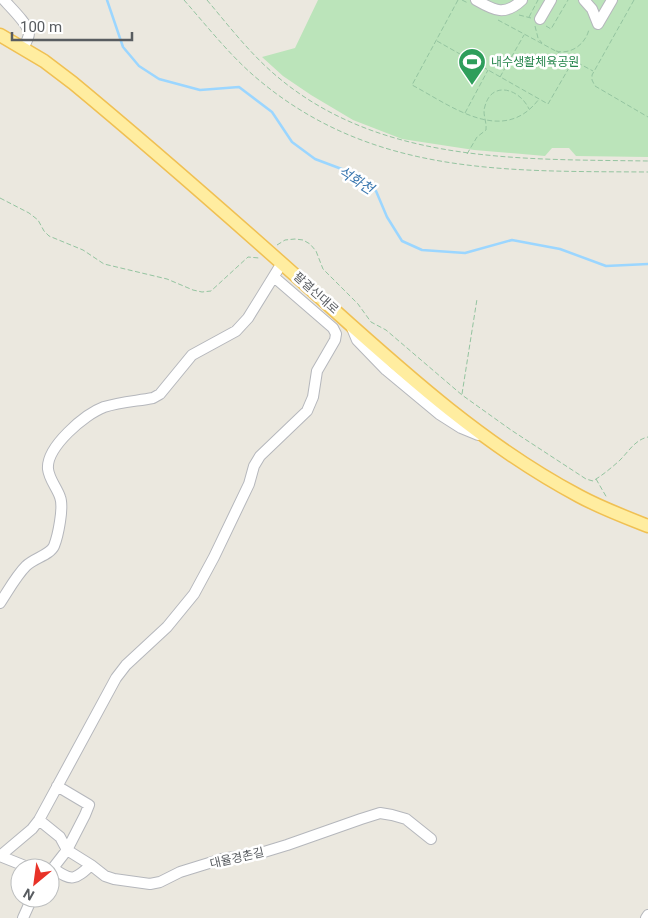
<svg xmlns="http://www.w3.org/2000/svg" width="648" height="918" font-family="Roboto,'Noto Sans KR',sans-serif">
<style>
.green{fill:#bbe4ba}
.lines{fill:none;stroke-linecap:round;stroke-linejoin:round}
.stream{stroke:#9bd6ff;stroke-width:2.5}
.minor-casing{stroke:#b5b7bc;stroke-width:12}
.major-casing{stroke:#f0c053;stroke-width:15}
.path{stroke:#94c4a0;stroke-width:1;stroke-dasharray:5 2.5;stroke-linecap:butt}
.minor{stroke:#fff;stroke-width:10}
.major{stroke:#ffeda0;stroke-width:12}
.labels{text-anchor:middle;stroke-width:5;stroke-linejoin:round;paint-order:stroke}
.leisure-label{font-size:12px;fill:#27864d;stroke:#fff;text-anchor:start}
.street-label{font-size:12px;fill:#585c60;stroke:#fff}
.water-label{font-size:14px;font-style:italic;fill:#3a77af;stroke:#fff}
</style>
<rect width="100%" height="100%" fill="#ebe8df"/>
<path class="green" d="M318,0h330v157l-72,-1 -7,-8h-17l-7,8 -71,-6 -72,-11 -49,-19 -42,-25 -28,-19 -21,-19 33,-9z"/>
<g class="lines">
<path class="stream" d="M107,0l16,47 16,19 20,13 41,11 39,-3 33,25 20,30 23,17 32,12 29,20 11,26 15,24 20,9 43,3 47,-13 48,9 46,17 42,-2"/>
<defs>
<path id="minor" d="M4,0c6,7 24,24 25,33 0,5 -3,10 -6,15
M476,0c19,11 29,16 46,0
M584,0l8,9 6,15
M540,19l11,-19
M598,24l14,-24
M352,328l5,12 29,30 53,44 22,14 17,7
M0,603c8,-12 16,-27 26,-37 8,-8 24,-11 28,-20 4,-10 10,-39 6,-49 -3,-9 -11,-18 -12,-28 -2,-22 37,-55 56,-62 16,-5 33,-6 49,-9l7,-4 32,-39 44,-24 12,-13 34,-55
M57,786l32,19 -4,10 -18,35
M39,820l21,17 7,13
M0,856l32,-27 7,-9 77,-142 10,-13 41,-38 27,-33 20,-37 35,-73 5,-18 6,-10 47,-45 6,-14 4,-26 18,-31 1,-6 -3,-6 -59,-51
M0,856l30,12
M53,868c19,14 22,12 38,-3
M50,869l3,-1 14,-18 24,15 14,11 9,3 36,5 10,-2 20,-10 42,-13 42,-7 23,-7 74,-26 19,-6 12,2 14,4 25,20
M23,918l9,-20
M646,918l2,-3"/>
<path id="major" d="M0,35l44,26 29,22c76,63 150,128 223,193 89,79 177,164 283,220 22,12 46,21 69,30"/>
</defs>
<use href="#minor" class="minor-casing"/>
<use href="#major" class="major-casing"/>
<path class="path" d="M184,0c22,25 44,53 69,75 116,101 251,96 395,97
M207,0c21,25 41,51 66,73 104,91 245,86 375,88
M458,0l-46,85c38,20 91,62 127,14
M462,0l6,3
M634,0l-42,75v5l3,6 53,31
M519,15l12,3
M529,17l9,-17
M498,20l95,51
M535,26l3,12 4,5
M546,26l5,3 17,-29
M437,41l111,63 25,-43
M556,51c15,4 30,-7 33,-22
M500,77l24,-42
M465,113l23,-43
M467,154l10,-17 9,-7c1,-9 -4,-16 -1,-24 7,-26 35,-17 44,3
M0,198l29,15 9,7 6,11 5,5 34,14 21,14 63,15 26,11 9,2 9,-1 37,-34 11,1
M277,245l8,-5 10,-1 8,1 7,4 6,7 7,18 35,35 13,18 15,8 76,65 49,35 75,49 7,2 3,-2c8,-5 15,-11 22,-17 10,-9 16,-22 30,-25
M462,394l15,-95
M596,479l11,19"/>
<use href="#minor" class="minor"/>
<use href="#major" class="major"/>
</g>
<defs>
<symbol id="stadium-pin" viewBox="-11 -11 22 30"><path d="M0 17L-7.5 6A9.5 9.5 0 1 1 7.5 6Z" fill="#2e9e5b" stroke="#fff"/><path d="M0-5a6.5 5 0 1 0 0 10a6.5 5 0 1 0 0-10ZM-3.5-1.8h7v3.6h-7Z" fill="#fff"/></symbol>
</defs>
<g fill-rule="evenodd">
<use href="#stadium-pin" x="456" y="46" width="32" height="43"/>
</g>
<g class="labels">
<g class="leisure-label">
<text x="491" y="66">내수생활체육공원</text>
</g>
<g class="street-label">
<text transform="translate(316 293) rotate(42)" y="4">팔결신대로</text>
<text transform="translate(237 858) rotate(-13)" y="4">대율경촌길</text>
</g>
<g class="water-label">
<text transform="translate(356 180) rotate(32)" y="5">석화천</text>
</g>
</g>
<g transform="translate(35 883) rotate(209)"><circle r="24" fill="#ffffff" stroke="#bcbebf"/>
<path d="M0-4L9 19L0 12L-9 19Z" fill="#e83228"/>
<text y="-8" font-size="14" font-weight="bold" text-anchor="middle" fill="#585c60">N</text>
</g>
<path d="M12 32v8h120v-8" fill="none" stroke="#585c60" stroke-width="2.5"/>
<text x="20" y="32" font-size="15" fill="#585c60" stroke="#ffffff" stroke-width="4" paint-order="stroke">100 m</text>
</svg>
